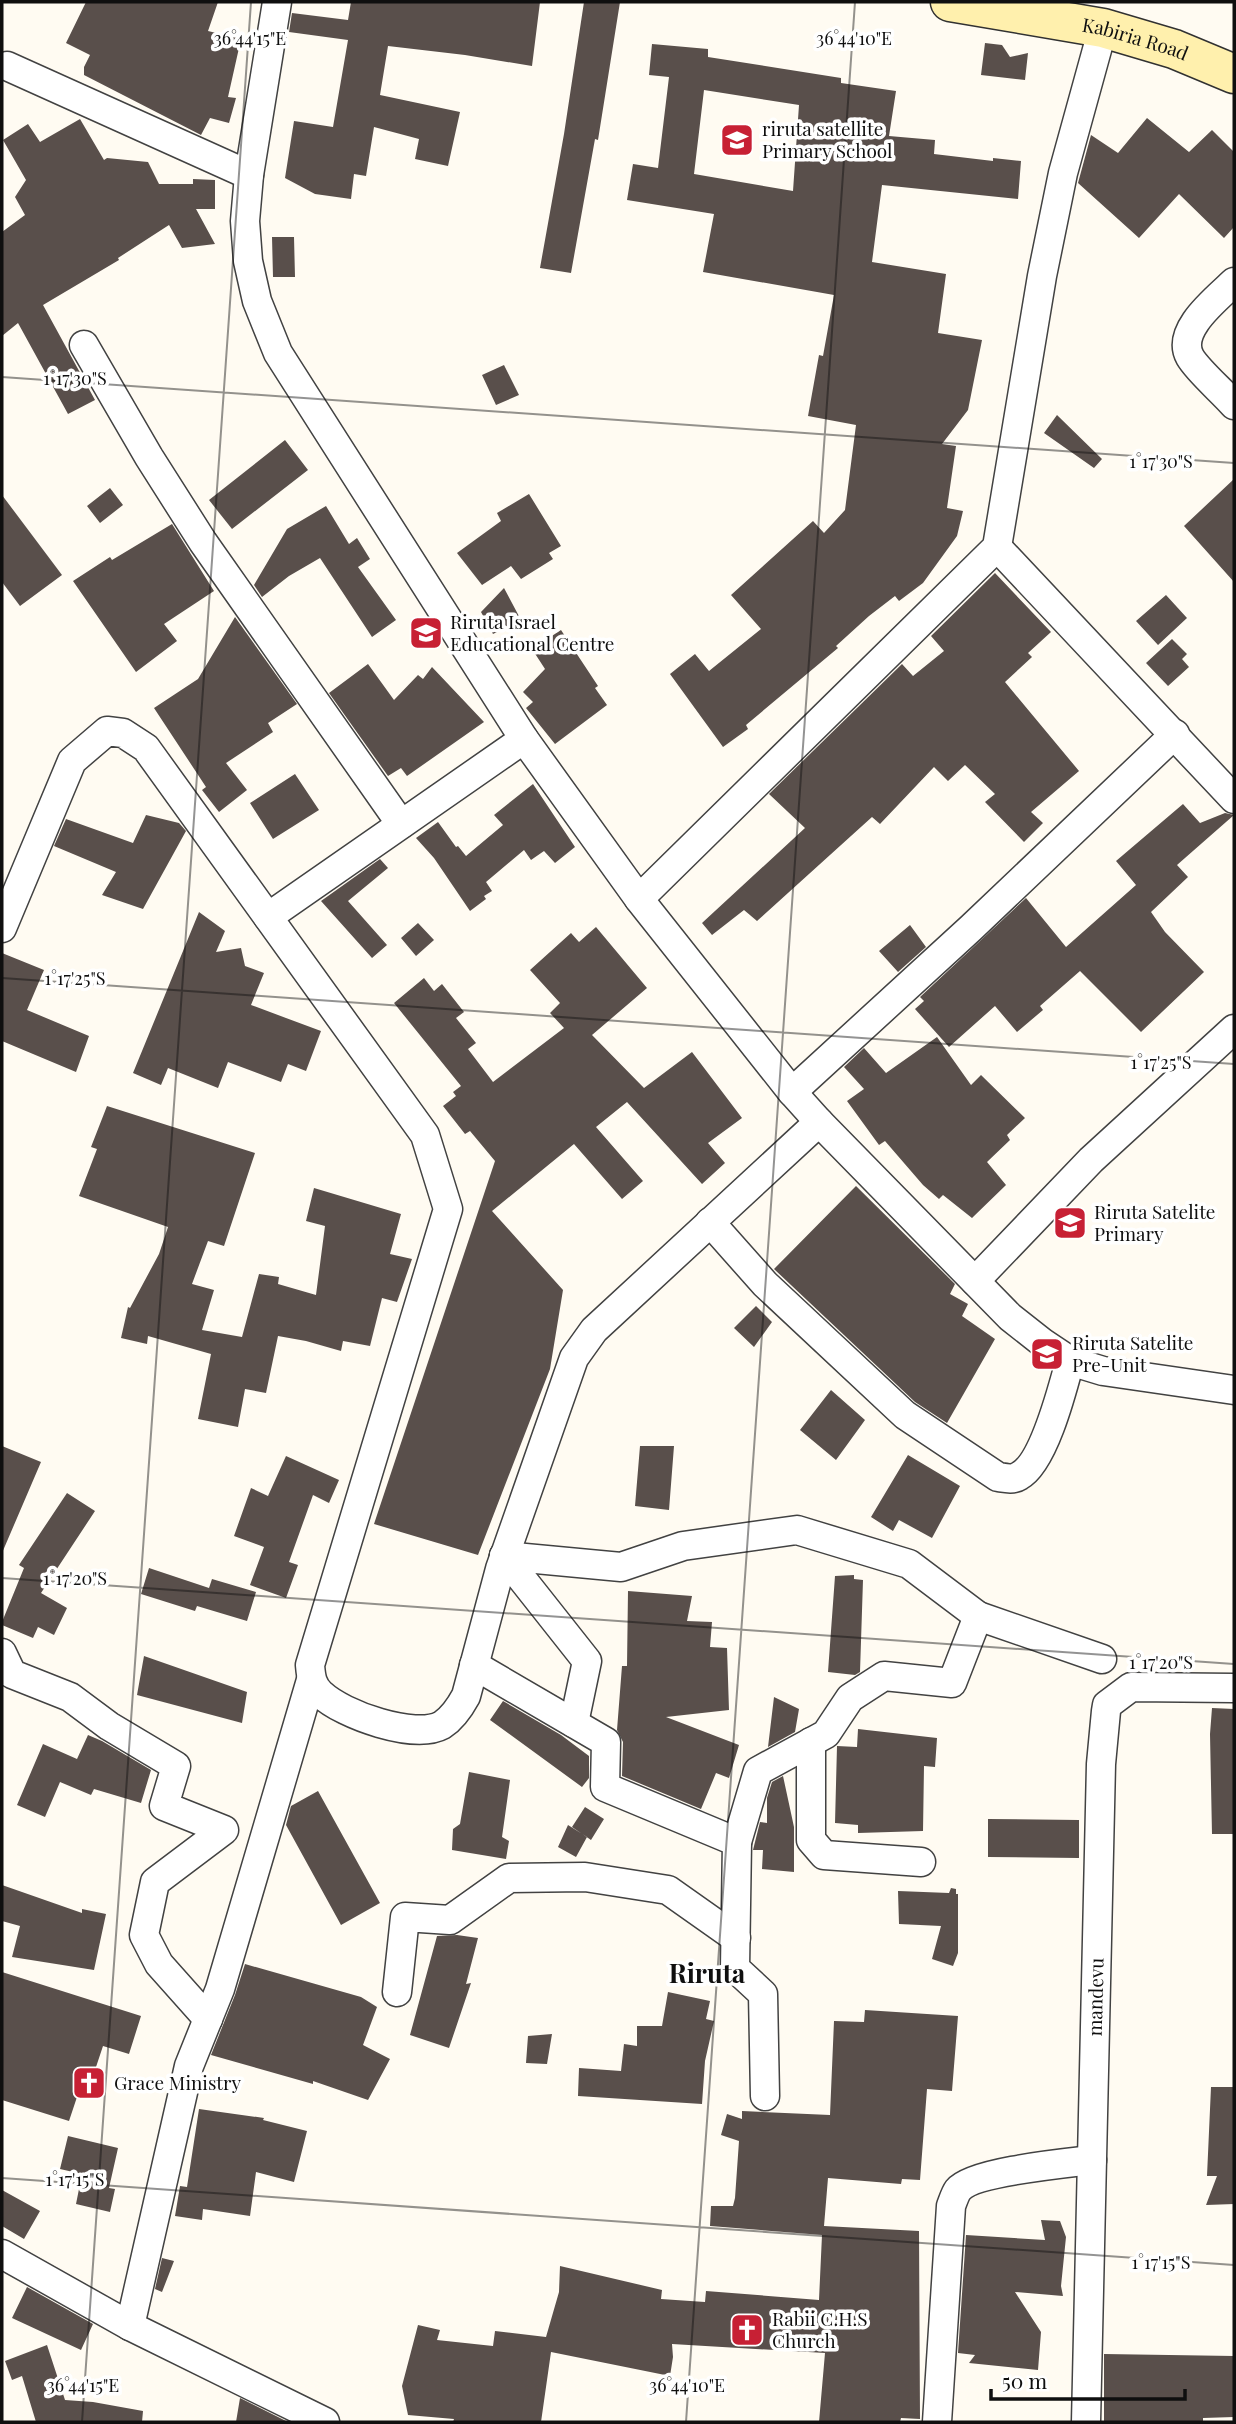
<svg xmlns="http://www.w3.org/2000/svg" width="1236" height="2424" font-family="'Playfair Display',serif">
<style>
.building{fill:#594f4b;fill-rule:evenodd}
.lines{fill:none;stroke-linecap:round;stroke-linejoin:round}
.street-casing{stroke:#424242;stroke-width:31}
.secondary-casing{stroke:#313131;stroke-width:41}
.street{stroke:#fff;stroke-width:28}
.secondary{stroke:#fff0ad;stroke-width:38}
.ticks{fill:none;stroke:#0f0f0f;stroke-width:2;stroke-opacity:0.45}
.labels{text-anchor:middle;stroke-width:7;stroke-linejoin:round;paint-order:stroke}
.street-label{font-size:19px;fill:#0f0f0f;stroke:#fff}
.poi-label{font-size:19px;fill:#0f0f0f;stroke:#fff;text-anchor:start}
.district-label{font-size:26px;font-weight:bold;fill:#0f0f0f;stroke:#fff}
.ticks-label{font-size:18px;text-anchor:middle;fill:#0f0f0f;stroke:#fff;stroke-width:7;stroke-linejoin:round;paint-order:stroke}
</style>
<rect width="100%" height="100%" fill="#fffbf2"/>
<path class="building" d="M86,2h132l-10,29 33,8 -13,58 8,1 -7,25 -19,-5 -9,17 -117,-60v-8l6,-12 -24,-12z
M351,2h189l-8,64 -67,-11 -77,-9 -8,49 80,17 -12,54 -33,-7 4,-20 -45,-12 -8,49 -12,-2 -3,25 -36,-5 -30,-16 9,-57 39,6 15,-87 -59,-8 3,-19 56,7z
M584,2h36l-22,138 -3,-1 -24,134 -31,-5 24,-134z
M985,43l17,2 8,12 18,-4 -3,27 -44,-5z
M652,44l56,5v8l133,21v5l55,8 -7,45 46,4 -1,14 59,7v-3l28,3 -3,38 -136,-14 -10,77 74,12 -8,59 44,7 -14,70 -26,34 14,2 -9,62 16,3 -6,25 -34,47 -24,18 -4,-5 -26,20 -33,30 2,2 -92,77 2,4 -25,18 -53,-73 25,-20 14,17 52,-42 -30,-34 82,-74 11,12 21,-23 11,-85 -48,-9 11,-61 4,1 11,-61 -131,-23 11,-58 -87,-14 6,-36 25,4 11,-91 -20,-2zM704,90l95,15 -6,86 -99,-17z
M1147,118l42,34 23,-22 22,22v75l-10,11 -45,-44 -40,44 -61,-55 13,-48 27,18z
M80,119l24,41 3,-2 41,4 11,22h34v-5l22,1v29h-19l19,35 -33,4 -13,-23 -51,33 1,2 -76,45 52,95 -27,14 -50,-91 -16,13v-104l23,-17 -10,-18 11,-17 -23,-40 25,-16 12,18z
M272,237h22l1,40h-22z
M504,365l15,30 -23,10 -14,-30z
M1057,415l45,44 -8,9 -50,-35z
M285,440l23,30 -76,59 -23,-29z
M1234,479v103l-50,-56z
M110,488l13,17 -23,18 -13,-17z
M529,494l32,52 -12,7 4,6 -32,20 -10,-13 -29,19 -25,-32 44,-32 -4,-8z
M2,495l60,80 -42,31 -18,-24z
M326,506l23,38 8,-6 13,21 -12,8 38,53 -24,17 -52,-79 -31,18 -27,21 -8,-12 33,-56z
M172,524l42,67 -50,33 13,17 -41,31 -63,-91 37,-24 2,3z
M995,573l56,59 -23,21 4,4 -27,25 74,89 -48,41 12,11 -19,19 -39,-40 10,-8 -30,-29 -17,16 -14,-14 -54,57 -8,-7 -115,104 -13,-11 -32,25 -10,-12 103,-95 -36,-34 133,-130 11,12 31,-25 -13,-15z
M504,588l17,32 -28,14 -12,-22z
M1166,595l21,23 -29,27 -22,-24z
M235,617l62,87 -29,19 5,9 -47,31 21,27 -28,22 -17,-22 4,-3 -52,-79 44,-29z
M561,630l37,56 -3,2 12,17 -52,39 -29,-36 7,-6 -10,-10 22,-23 -13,-20z
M1172,639l15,15 -5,5 7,8 -21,19 -22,-23z
M368,664l26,36 24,-25 5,4 9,-12 52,55 -77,54 -6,-8 -13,8 -59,-83z
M295,774l24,36 -46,29 -23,-36z
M533,784l42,63 -20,16 -11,-12 -13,9 -7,-10 -38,32 6,9 -8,5 2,3 -16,12 -36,-53 -18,-20 22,-16 18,25 2,-1 8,10 37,-31 -9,-10z
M1183,804l17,19 25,-10 9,2 -57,50 11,12 -37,35 14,20 39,40 -63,60 -61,-61 -40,35 3,4 -26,22 -22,-26 -46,41 -34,-38 9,-8 -4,-4 106,-99 40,49 70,-62 -20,-24z
M146,815l33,8 7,8 -43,78 -41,-14 14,-23 -62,-26 12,-27 67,24z
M380,859l8,9 -40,33 39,44 -15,13 -51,-57z
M199,912l26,19 -9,21 25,-4 4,18 19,7 -13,32 70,26 -15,40 -18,-7 -7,18 -53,-20 -10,26 -50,-20 -7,17 -28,-12z
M418,923l16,17 -18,16 -15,-18z
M910,925l16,22 -28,25 -19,-21z
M596,927l51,61 -55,47 52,53 48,-36 50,66 -34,25 17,20 -23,21 -75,-82 -31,25 47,54 -21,18 -48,-55 -82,67 71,79 -13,79 -72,186 -104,-31 121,-363 -25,-30 -5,3 -22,-28 13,-10 -3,-4 8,-6 -67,-83 30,-25 10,13 8,-7 22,28 -8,6 20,25 -8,6 25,33 71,-54 -14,-15 10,-10 -30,-33 41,-37 8,9z
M2,953l42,17 -17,40 62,26 -13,36 -74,-31z
M937,1037l34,48 10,-10 44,43 -18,17 3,5 -23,22 19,23 -34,33 -29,-23 -4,4 -16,-14 -38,-44 -6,4 -32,-44 17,-12 -20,-22 20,-19 22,25z
M107,1106l148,47 -31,93 -16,-5 -16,43 22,6 -12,40 40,7 17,-63 20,3 -1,7 38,11 9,-69 -19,-5 8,-33 87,26 -11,40 22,5 -15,43 -15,-4 -12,48 -27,-5 -2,10 -35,-10 -28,-5 -12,57 -21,-4 -7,38 -40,-8 13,-65 -63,-18 -1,8 -26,-6 7,-31 2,1 29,-54 9,-27 -89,-31 18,-47 -6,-2z
M856,1186l99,98 -5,10 18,10 -6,12 33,23 -48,84 -32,-21 -141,-133z
M756,1306l16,16 -18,25 -20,-19z
M831,1390l34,30 -29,40 -36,-30z
M2,1446l39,16 -39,91z
M640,1446h34l-5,64 -34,-4z
M908,1455l52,31 -28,52 -33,-18 -6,11 -22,-14z
M286,1456l53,24 -10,23 -16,-8 -24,67 9,3 -12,33 -36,-13 14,-38 -30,-11 17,-48 17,8z
M67,1493l28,18 -54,82 26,15 -13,27 -16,-8 -5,11 -31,-13v-3l22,-54 -5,-3z
M149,1568l60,20 3,-9 44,13 -9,29 -50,-15 -2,5 -54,-17z
M854,1575v4l9,1 -3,92 -5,3 -27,-3 7,-96z
M628,1591l64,5 -5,25 25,1 -2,25 17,1 2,62 -63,7 73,28 -10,33 -13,-5 -15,36 -79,-33 1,-34 -6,-12 5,-64h5z
M144,1656l103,36 -5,31 -105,-28z
M774,1697l25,12 -4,23 -27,15z
M503,1701l58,34 28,21v22l-7,9 -92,-67z
M1212,1708l22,1v125h-22l-2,-100z
M858,1729l79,9 -2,29 -11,-1 -1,65 -65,2v-8l-23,-2 2,-77 20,1z
M88,1735l14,6 49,29 -10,33 -47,-14 -3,6 -31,-13 -15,35 -28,-12 26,-61 34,15z
M469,1772l41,8 -8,57 7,4 -3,18 -54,-9 1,-21 7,-5z
M783,1776l11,51v45l-32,-3 1,-19h-10l7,-28 7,1v-25l5,-16z
M318,1791l62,112 -39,22 -55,-100 5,-19z
M585,1807l19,12 -13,21 -19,-13z
M988,1819l91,1v38l-91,-1z
M568,1825l19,12 -11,20 -18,-10z
M2,1885l80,28v-4l24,5 -12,56 -82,-13 8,-31 -18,-5z
M951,1888l5,1v5h2v59l-5,13 -21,-7 9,-33 -42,-2 -1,-33 51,2z
M457,1935l21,3 -12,46 5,-1 -22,65 -39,-13 27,-99z
M245,1964l116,33 16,10 -14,38 27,14 -22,41 -55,-19v3l-102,-29 24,-60z
M2,1972l139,44 -12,38 -26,-8 -15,45 -8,-3 -11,33 -67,-21z
M668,1992l42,9 -4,18 8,2 -9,40 -3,43 -124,-8 1,-28 42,3 3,-27 13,2v-20h25z
M865,2010l93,6 -6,75 -25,-2 -7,91 -18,-1 -1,5 -73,-6 -4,48 95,5 1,188 -19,-1 -1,4h-81l6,-69 -153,-9 1,13 -3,19 -119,-24 -10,70h-88l1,-3 -46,-4 -6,-29 16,-61 22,5 -3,10 56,6 2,-15 51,6 13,-45 1,-26 102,24 -1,9 44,3 1,-11 113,9 3,-65 -112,-9 1,-20h22l2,-8 4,-57 -18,-6 6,-21 15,5v-8l88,4 4,-94 30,1z
M552,2034l-5,30 -21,-1 2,-27z
M1211,2087h23v117l-28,1 11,-29h-10z
M199,2109l65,9 -1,2 44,11 -13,51 -38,-10 -6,44 -47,-7 -1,11 -27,-4 5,-30 7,1z
M68,2136l50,12 -9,40 6,1 -5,23 -34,-8 6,-30 -22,-5z
M2,2190l38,21 -16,28 -22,-13z
M1041,2220l19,1 6,16 -5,49 2,10 -48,-4 26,40 -3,38 -69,-7 6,-8 -17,-2 8,-118 79,5z
M162,2258l12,3 -12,31 -7,-3z
M27,2287l66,37 -12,26 -69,-32z
M47,2345l18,55 28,2 50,9 -1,11h-106l-14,-46 -10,4 -7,-19z
M1104,2354l130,2v61l-31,1v4h-99z
M240,2398l48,24h-52z"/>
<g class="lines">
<defs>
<g id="street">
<path d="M277,2l-28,173 -4,46 3,40 9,40 21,52 246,386 115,160 153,193 27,30 191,195 33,26 27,18 33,10 131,19"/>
<path d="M7,66l242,109"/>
<path d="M1234,282c-16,16 -59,48 -44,75 8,14 33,35 44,48"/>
<path d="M84,345l65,112 54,85 198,282"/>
<path d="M997,547l237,252"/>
<path d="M639,899l358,-352 45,-271 21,-103 40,-145"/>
<path d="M268,917l256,-178"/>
<path d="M2,928l70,-167 35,-30 16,2 23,15 279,387 23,74 -138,456c1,12 2,21 11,29 22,21 94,46 121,31 11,-7 18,-18 24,-29l34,-127 74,-211 20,-28 225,-208"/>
<path d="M792,1092l179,-164 204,-194"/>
<path d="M710,1222l55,62 140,131 93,62c7,1 15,3 21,-1 25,-13 44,-89 51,-115"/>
<path d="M975,1281l116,-121 143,-131"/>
<path d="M504,1556l117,11 62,-21 114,-16 112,34 69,52"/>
<path d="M504,1556l83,105 -13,62"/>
<path d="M2,1653l10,21 58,23 39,29 67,40 -12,40 60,24 -69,52 -11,53 15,29 49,55"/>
<path d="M474,1665l132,77 -1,45 132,55 -2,126 28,26 2,102"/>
<path d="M811,1742v98l13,15 97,7"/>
<path d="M737,1842l21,-71 68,-37 24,-36 34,-22 68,7 26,-67 124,43"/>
<path d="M397,1992l8,-75 45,3 59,-42 76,-1 83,13 68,48"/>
<path d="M2,2254l128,72 195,96"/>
<path d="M130,2326l59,-260 31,-77 91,-309"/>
<path d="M937,2422l14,-216c2,-5 4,-12 7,-16 14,-18 109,-27 134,-30"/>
<path id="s1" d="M1086,2422l15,-658 5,-53 1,-6 24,-18 103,1"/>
</g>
<g id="secondary">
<path id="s2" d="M950,2l153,26 71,21 60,25"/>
</g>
</defs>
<use href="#street" class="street-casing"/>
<use href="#secondary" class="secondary-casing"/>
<use href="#street" class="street"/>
<use href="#secondary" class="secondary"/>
</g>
<path class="ticks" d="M2,377l1232,86M2,978l1232,86M2,1578l1232,86M2,2178l1232,87M82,2422l169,-2420M686,2422l169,-2420"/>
<defs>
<symbol id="school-square" viewBox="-11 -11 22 22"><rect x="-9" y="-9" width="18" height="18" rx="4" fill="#c72034" stroke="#fff"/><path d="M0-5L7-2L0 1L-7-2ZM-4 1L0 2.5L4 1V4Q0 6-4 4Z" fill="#fff"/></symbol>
<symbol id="church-square" viewBox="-11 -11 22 22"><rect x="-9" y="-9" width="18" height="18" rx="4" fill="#c72034" stroke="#fff"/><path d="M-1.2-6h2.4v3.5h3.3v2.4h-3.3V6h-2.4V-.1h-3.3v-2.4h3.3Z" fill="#fff"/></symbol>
</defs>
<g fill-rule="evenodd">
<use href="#school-square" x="718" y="121" width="38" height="38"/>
<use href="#school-square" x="407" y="614" width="38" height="38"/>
<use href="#school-square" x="1051" y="1204" width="38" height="38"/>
<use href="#school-square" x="1028" y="1335" width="38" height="38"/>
<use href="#church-square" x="70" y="2064" width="38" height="38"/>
<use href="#church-square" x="728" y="2311" width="38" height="38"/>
</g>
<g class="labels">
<g class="street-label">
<text dy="7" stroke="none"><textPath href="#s2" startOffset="189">Kabiria Road</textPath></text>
<text dy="7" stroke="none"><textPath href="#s1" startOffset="425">mandevu</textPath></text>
</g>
<g class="poi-label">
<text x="762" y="136">riruta satellite<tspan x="762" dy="22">Primary School</tspan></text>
<text x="450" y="629">Riruta Israel<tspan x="450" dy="22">Educational Centre</tspan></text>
<text x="1094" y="1219">Riruta Satelite<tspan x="1094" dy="22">Primary</tspan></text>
<text x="1072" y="1350">Riruta Satelite<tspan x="1072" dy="22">Pre-Unit</tspan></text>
<text x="114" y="2090">Grace Ministry</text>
<text x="772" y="2326">Rabii C.H.S<tspan x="772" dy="22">Church</tspan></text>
</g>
<g class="district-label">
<text x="707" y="1983">Riruta</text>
</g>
</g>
<g class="ticks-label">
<text x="250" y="45">36°44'15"E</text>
<text x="854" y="45">36°44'10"E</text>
<text x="75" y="385">1°17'30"S</text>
<text x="1161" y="468">1°17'30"S</text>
<text x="75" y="985">1°17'25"S</text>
<text x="1161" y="1069">1°17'25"S</text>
<text x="75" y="1585">1°17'20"S</text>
<text x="1161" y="1669">1°17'20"S</text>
<text x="75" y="2186">1°17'15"S</text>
<text x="1161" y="2269">1°17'15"S</text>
<text x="83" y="2392">36°44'15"E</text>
<text x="687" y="2392">36°44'10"E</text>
</g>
<rect width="1236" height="2424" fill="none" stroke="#0f0f0f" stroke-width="7"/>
<path d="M991 2389v10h194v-10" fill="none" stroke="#0f0f0f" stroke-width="3.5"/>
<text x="1002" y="2389" font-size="21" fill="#0f0f0f" stroke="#ffffff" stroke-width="5" paint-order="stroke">50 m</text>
</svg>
